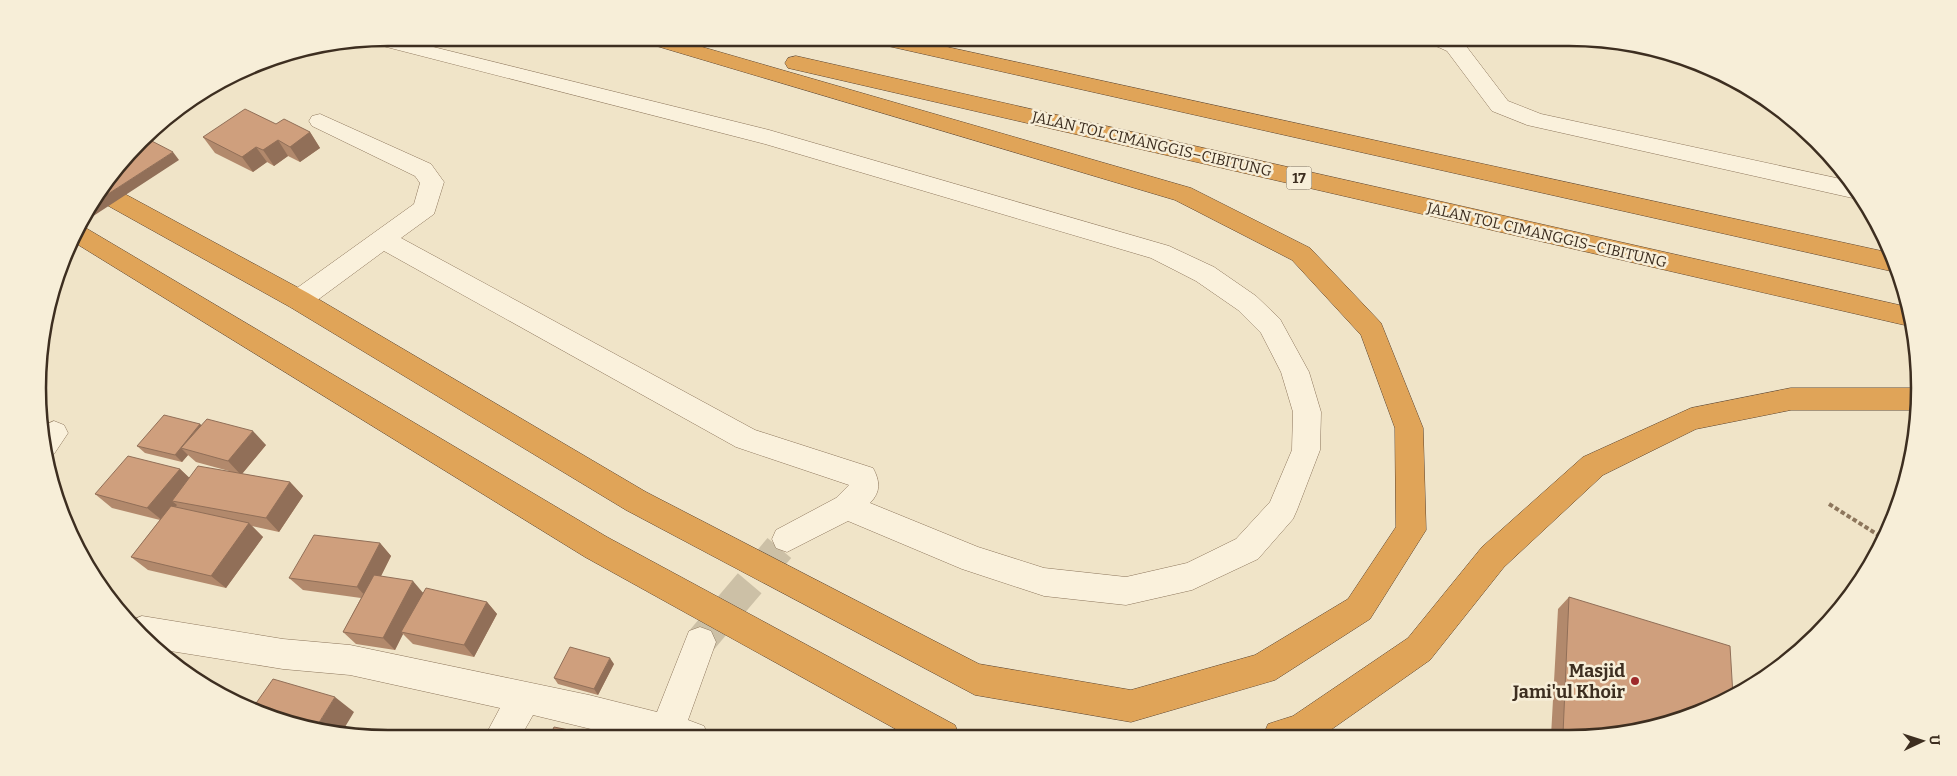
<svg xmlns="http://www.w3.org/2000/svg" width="1957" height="776" font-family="Bitter,serif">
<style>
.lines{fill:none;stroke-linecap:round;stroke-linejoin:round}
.minor-tunnel{stroke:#ccc0a6;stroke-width:31;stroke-dasharray:31 15;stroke-linecap:butt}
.minor-casing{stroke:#8d765c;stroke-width:1}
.highway-casing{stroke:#5b4430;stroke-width:1}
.path{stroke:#8d765c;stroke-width:4;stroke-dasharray:4.5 2.5;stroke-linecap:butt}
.minor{fill:#faf1dc;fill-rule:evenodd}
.highway{fill:#e0a458;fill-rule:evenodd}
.wall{fill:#b2896c}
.shaded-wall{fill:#916f58}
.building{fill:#cf9f7d;stroke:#916f58}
.poi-dot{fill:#9e2a2b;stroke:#f7eed8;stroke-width:2}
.labels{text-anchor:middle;stroke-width:5;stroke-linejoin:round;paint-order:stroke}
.shield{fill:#f7eed8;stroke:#756857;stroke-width:1}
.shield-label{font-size:14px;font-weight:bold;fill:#3d2e20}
.street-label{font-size:15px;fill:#3d2e20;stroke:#f7eed8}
.near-poi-label{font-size:18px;font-weight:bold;fill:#3d2e20;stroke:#f7eed8;text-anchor:end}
.rim{fill:none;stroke:#3d2e20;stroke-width:2.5}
</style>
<rect width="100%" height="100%" fill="#f0e4c8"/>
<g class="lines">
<path class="minor-tunnel" d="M700,642l87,-103"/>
<defs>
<path id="minor" d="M388,38h9l372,92 400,116 45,21 42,29 24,23 29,53 12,40 -1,38 -23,60 -4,9 -35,40 -66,31 -66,15 -82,-9 -82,-27 -114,-48 -61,31 -11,-4 -4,-9 4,-9 60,-32 13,-13 -113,-38 -352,-196 -76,56 -9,3 -9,-3 -4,-7 4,-7 124,-89 6,-21 -5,-7 -103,-50 -3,-5 3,-5 8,-2 111,50 13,18 -10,32 -33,24 354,192 118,38c7,13 8,24 -3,35l108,44 66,21 82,9 61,-14 49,-24 34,-37 22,-52 1,-38 -12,-40 -20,-39 -23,-23 -42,-29 -45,-23 -386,-114 -394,-101 -2,-2z
M1424,38h27l12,4 45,59 33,13 309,67 12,17 -5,1 -330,-74 -35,-14 -45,-60 -20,-9z
M54,421l10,4 4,8 -14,21 -9,4 -2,-32z
M142,616l141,23 67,6 239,50 68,17 32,-81 11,-4 11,4 5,11 -28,78 16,6 5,12h-81l-95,-23 -13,23h-36l16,-30 -150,-33 -67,-6 -125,-20 -26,-29z"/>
<path id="highway" d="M640,38h31l520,150 119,60 71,75 42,105 3,102 -56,89 -95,61 -144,42 -156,-27 -349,-185 -336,-203 -194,-108 11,-14 3,1 198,107 338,199 333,172 152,26 124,-35 93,-56 48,-72 -1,-99 -34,-93 -69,-75 -117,-60 -532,-158z
M869,38h37l985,215 8,18 -4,1 -1016,-228 -7,-2z
M796,56l1112,251 5,20 -1125,-259 -3,-5 3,-5z
M79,224l528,313 348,188 5,12h-50l-325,-180 -513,-316z
M1791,388h127l1,22h-128l-95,19 -93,46 -99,92 -74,93 -108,76h-59l5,-12 25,-8 115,-78 74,-91 101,-90 108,-49z"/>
</defs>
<use href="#minor" class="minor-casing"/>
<use href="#highway" class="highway-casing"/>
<path class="path" d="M1829,504l54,34"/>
<use href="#minor" class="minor"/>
<use href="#highway" class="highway"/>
</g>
<path class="wall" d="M276,124l34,8 10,16 -20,14 -12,-6 -14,10 -7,-4 -14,10 -38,-19 -12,-16z
M200,424l1,1 65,20 -24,29 48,8 13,14 -24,36 -27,-6 11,11 -37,51 -78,-18 -17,-13 29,-37 -48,-12 -17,-14 85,-25 9,9 40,-7 -33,-9 -8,-7 -6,7 -37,-9 -8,-7z
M380,543l11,13 -10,20 43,17 63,9 10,12 -23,43 -61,-13 -10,-10 -8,16 -39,-6 -13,-12 18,-34 -58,-8 -14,-12z
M1569,597l46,138 -64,1 7,-127z
M614,664l-16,31 -40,-11 -4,-6z"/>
<path class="shaded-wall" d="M310,132l10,16 -20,14 -10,-15z
M278,140l10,16 -14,10 -11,-16z
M256,147l11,15 -14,10 -11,-15z
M173,152l6,8 -101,66 6,-13 7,-8z
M200,424l8,7 -27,17 7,7 -6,7 -7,-7z
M253,431l13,14 -25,30 -13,-14z
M180,469l15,14 -23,18 5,4 -14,16 -16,-13z
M290,482l13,14 -24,36 -13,-14z
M249,523l14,14 -37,51 -15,-12z
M380,543l11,13 -22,44 -12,-13z
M413,581l11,13 -23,38 2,2 -8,16 -12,-12z
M487,602l10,12 -23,43 -10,-12z
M610,658l4,6 -16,31 -4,-6z
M335,697l19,15 -12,20 -27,-3z"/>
<path class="building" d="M245,109l31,15 8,-5 26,13 -20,15 -12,-7 -15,10 -7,-3 -14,10 -39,-20z
M146,138l27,14 -82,53z
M164,415l36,9 -25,31 -38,-9z
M207,419l46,12 -25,30 -47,-13z
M128,456l52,13 -33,39 -52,-14z
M198,466l92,16 -24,36 -94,-17z
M171,506l78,17 -38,53 -80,-19z
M314,535l66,8 -23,44 -68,-9z
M374,575l39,6 -30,57 -40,-6z
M426,588l61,14 -23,43 -63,-13z
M1569,597l161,49 3,50 -9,6 -109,33 -47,1 -5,-2z
M570,647l40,11 -16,31 -40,-11z
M273,679l62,18 -20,32 -18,-3 -45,-17z
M222,696l32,8 -3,5 -18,-7z
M554,727l30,6 -2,5h-33z
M585,732l32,6h-34z"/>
<circle class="poi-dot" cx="1635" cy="681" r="5"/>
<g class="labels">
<rect class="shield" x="1286.5" y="166.5" width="25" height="23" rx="4"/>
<g class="shield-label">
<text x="1299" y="183">17</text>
</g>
<g class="street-label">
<text transform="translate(1152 144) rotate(13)" y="5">JALAN TOL CIMANGGIS–CIBITUNG</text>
<text transform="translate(1547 235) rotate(13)" y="5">JALAN TOL CIMANGGIS–CIBITUNG</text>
</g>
<g class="near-poi-label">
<text x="1625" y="677">Masjid<tspan x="1625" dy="21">Jami'ul Khoir</tspan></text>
</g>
</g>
<path d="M0 0H1957V776H0ZM388 46H1569A342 342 0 0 1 1911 388V388A342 342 0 0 1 1569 730H388A342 342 0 0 1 46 388V388A342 342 0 0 1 388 46Z" fill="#f7eed8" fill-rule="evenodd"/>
<path class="rim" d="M388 46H1569A342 342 0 0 1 1911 388V388A342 342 0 0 1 1569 730H388A342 342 0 0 1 46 388V388A342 342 0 0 1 388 46Z"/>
<g transform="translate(1922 741) rotate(86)" stroke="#f7eed8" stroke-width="4" paint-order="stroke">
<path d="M0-4L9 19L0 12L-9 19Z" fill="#3d2e20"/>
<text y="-8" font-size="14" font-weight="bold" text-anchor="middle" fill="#3d2e20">U</text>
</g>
</svg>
